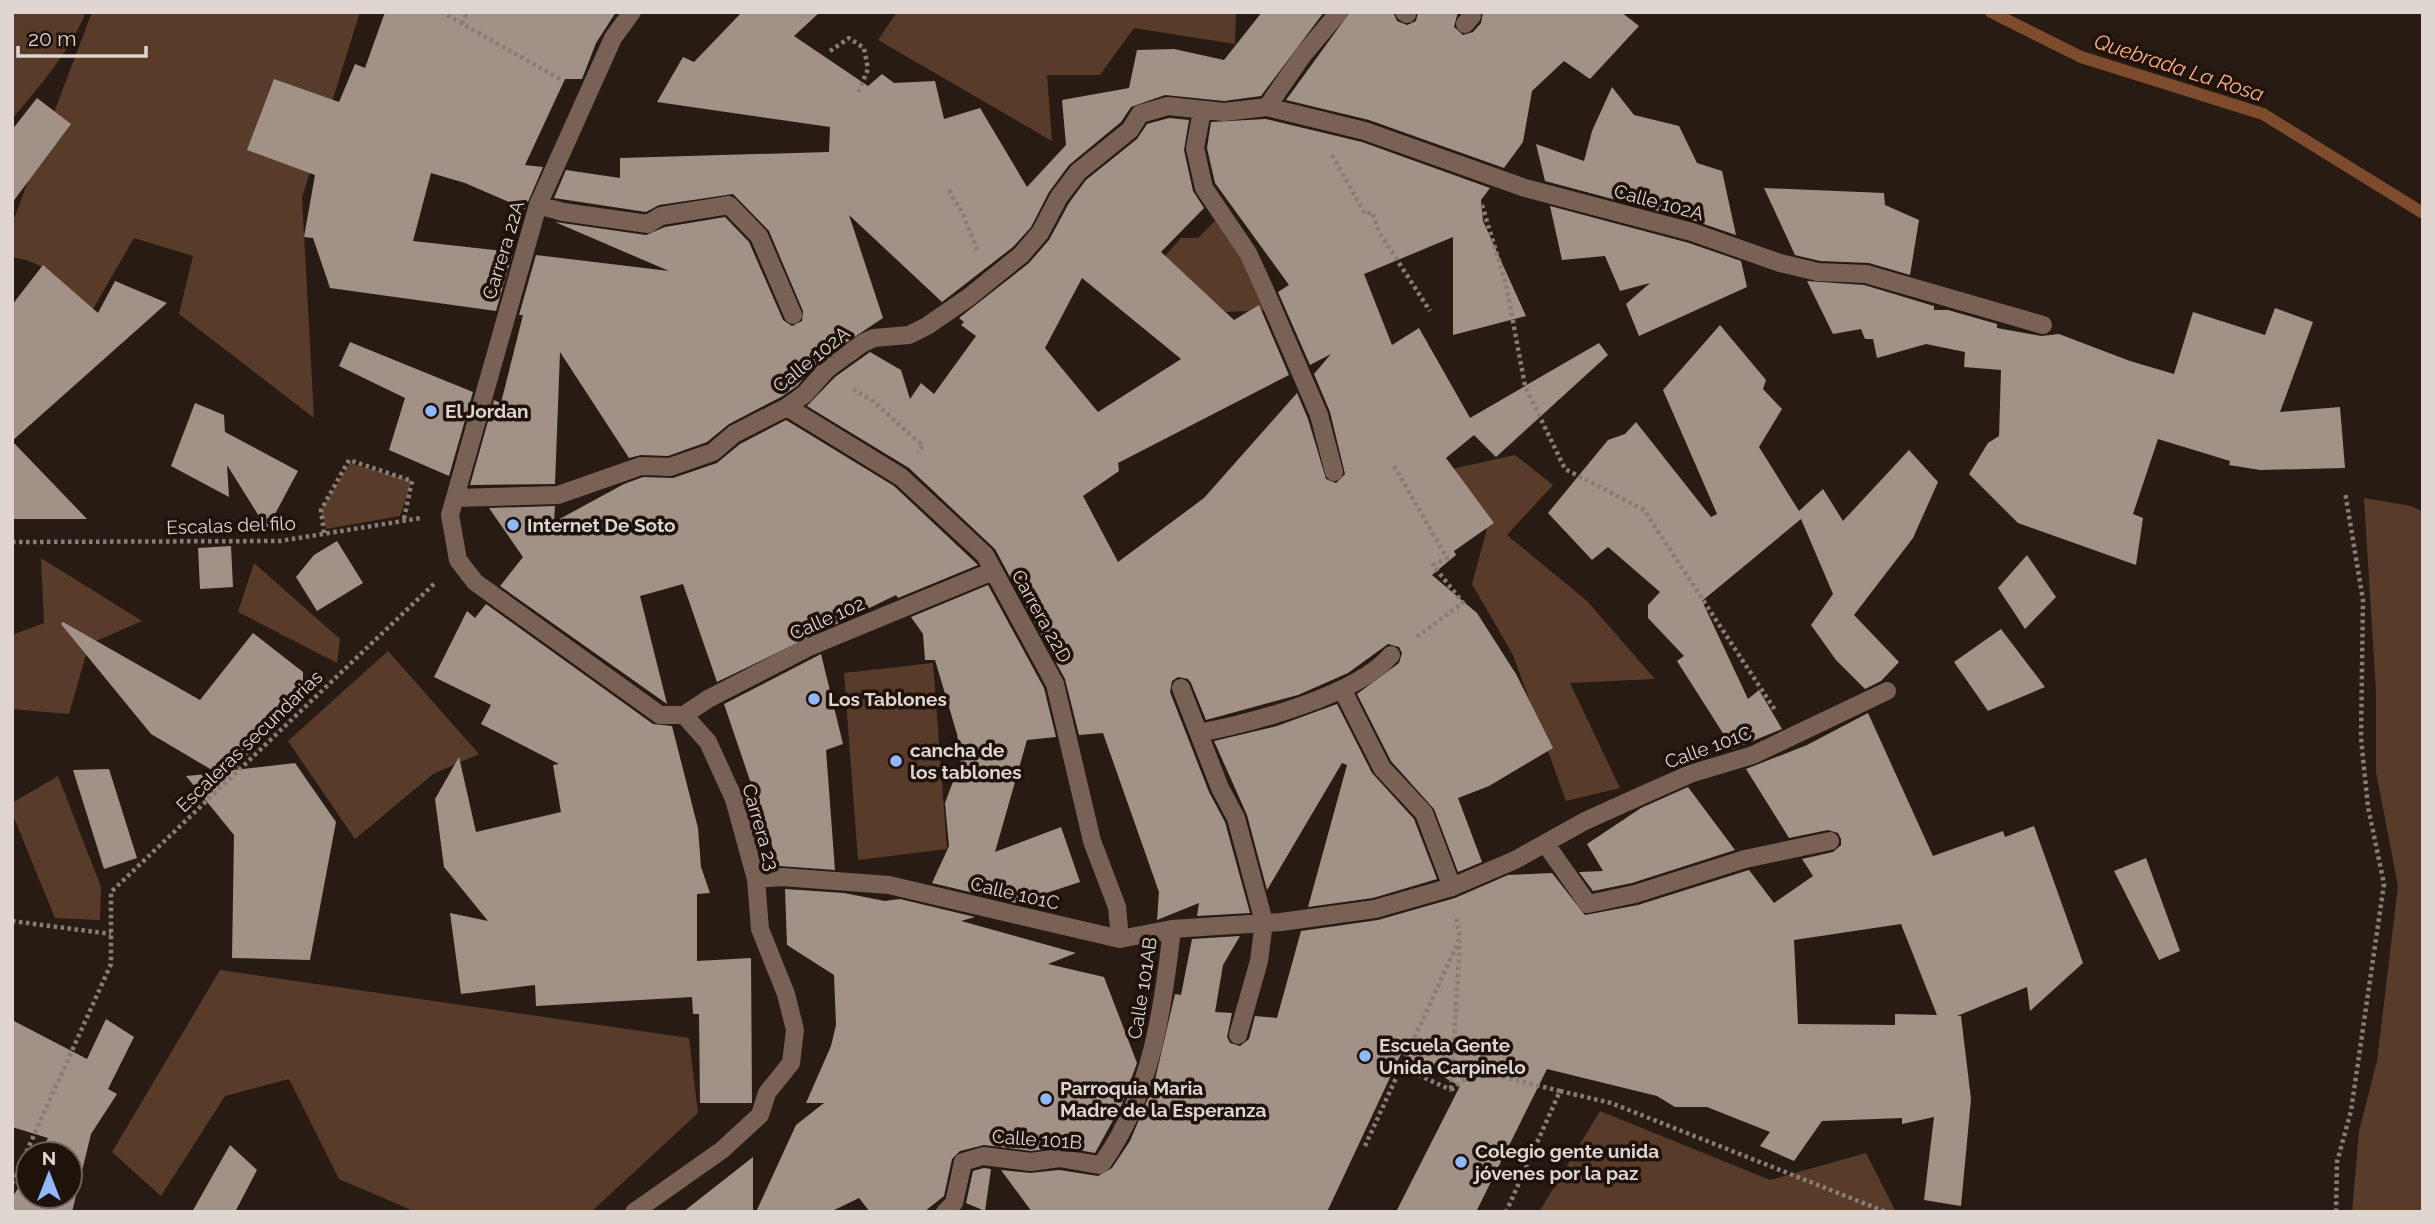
<svg xmlns="http://www.w3.org/2000/svg" width="2435" height="1224" font-family="Raleway,sans-serif">
<style>
.green{fill:#593b29}
.lines{fill:none;stroke-linecap:round;stroke-linejoin:round}
.stream{stroke:#7e4c2d;stroke-width:12}
.building{fill:#a19187;fill-rule:evenodd}
.path{stroke:#877c76;stroke-width:4.5;stroke-dasharray:3.5 3.5;stroke-linecap:butt}
.minor{stroke:#796255;stroke-width:18}
.poi-dot{fill:#90b8fd;stroke:#1e120b;stroke-width:2.5}
.labels{text-anchor:middle;stroke-width:7;stroke-linejoin:round;paint-order:stroke}
.street-label{font-size:19px;fill:#dfd6d1;stroke:#1e120b}
.poi-label{font-size:19px;font-weight:bold;fill:#dfd6d1;stroke:#1e120b;text-anchor:start}
.water-label{font-size:21px;font-style:italic;fill:#ffb082;stroke:#1e120b}
</style>
<rect width="100%" height="100%" fill="#281b14"/>
<path class="green" d="M12,12h74c-17,40 -46,74 -74,107z
M92,12h268l-58,186 12,220 -135,-104 14,-58 -59,-18 -52,90c-16,-38 -25,-64 -70,-71v-33z
M897,12h339l-1,32 -101,-16 -34,47h-53l5,66 -174,-101z
M1215,221l25,32 26,57 -40,2 -62,-55 17,-19h17z
M1515,455l38,30 -46,50 80,66 68,78 -85,4 50,105 -54,13 -53,-146 -41,-71 16,-59 -50,-53z
M350,463l62,18 -12,35 -74,13 -5,-19z
M2364,498l47,8 12,6v700h-71l7,-81 18,-70 21,-175 -22,-114v-81z
M41,558l101,63 -53,23 -20,70 -57,-5v-74l32,-12z
M254,563l86,76 -3,24 -99,-51z
M388,651l91,103 -46,20 -78,65 -67,-98z
M933,663l14,186 -89,11 -14,-187z
M58,776l43,111 -1,33 -45,-2 -43,-105v-10z
M220,970l469,68 9,75 -107,99h-175l-77,-33 -50,-100 -64,17 -64,100 -49,-44z
M1600,1111l170,69 96,-27 30,59h-357z"/>
<g class="lines">
<path class="stream" d="M1991,12l90,45 182,57 160,99"/>
</g>
<path class="building" d="M385,12h231l-20,31 -14,36h-17l-40,86 18,2 -18,42 -60,-26 -34,-10 -18,68 100,11 -17,59 -166,-23 -17,-50 -9,-1 11,-62 -68,-25 27,-71 65,23 16,-38 10,4z
M742,12h78l-26,24 74,50 14,-12 12,9 41,-2 9,38 36,-11 47,79 39,-42 -4,-45 67,-12 8,-38 37,-1 50,11 38,-48h62l-63,84 -37,5 -59,-6 -34,12 -10,15 -52,43 -20,27 -18,35 -18,20 -71,55 -93,-87 34,103 -63,42 -23,26 -16,11 -52,27 -22,18 -39,14 -27,-1 -12,3 -69,-106 -5,132 -85,1 24,-85 7,3 22,-88h-4l17,-60 133,16 -114,-49 91,13 19,-8 60,-10 24,25 34,78 9,6 10,-5 1,-10 -34,-80 -36,-37 -74,11 -13,7 -92,-14 12,-28 54,8v-20l209,-6 1,-25 -173,-25 26,-45 11,5z
M1350,12h43l4,9 10,4 9,-4 2,-9h40l-4,15 9,8 10,-3 8,-9 2,-11h138l18,14 -49,53 -26,-18 -32,30 -9,51 -19,26 -135,-48 -83,-20z
M1612,87l22,28 45,11 18,37 25,8 14,64 -41,-14 -150,-40 -9,-37 48,17 8,-30z
M37,98l34,26 -59,79v-73z
M1169,118l20,2 -5,30 9,41 11,17 -43,44 73,68 25,-15 30,70 -171,88 1,8 -36,25 35,66 86,-64 93,-105 11,26 18,60 10,4 9,-9 -15,-62 -16,-38 17,-20 -21,11 -32,-73 11,-7 -74,-102 -8,-35 4,-26 55,-3 96,23 128,46 -9,12 2,21 43,95 -73,19v-98l-89,37 28,71 27,-17 51,90 129,-75 9,12 -112,102 -22,-22 -28,23 48,65 -40,28 2,4 -24,20 45,38 39,61 37,74 -64,38 -31,12 24,64 -24,10 -24,-63 -43,-48 -34,-67 42,-31 3,-10 -3,-6 -11,-3 -40,29 -50,22 -92,25 -15,-37 -3,-4 -10,-2 -6,4 -2,11 39,100 16,30 25,91 -53,3 2,-13 -42,17 2,-28 -56,-159 -24,2 -14,-56 -70,-130 -86,-81 -102,-62 28,-29 35,-25 31,18 9,29 11,-16 13,11 42,-58 -15,-11 3,-3 -5,-4 70,-55 20,-23 20,-37 17,-23 51,-41 10,-15zM1082,278l99,81 -83,53 -53,-64z
M1764,188l120,5 1,12 34,15 -9,55 -41,-12 -49,-2 -25,-6z
M1550,206l139,37 52,18 6,26 -108,49 -13,-32 24,-21 -30,8 -15,-35 -43,4z
M43,265l55,48 17,-32 52,22 -155,138v-136z
M1807,281l57,4 70,21v4h14l49,14v4l44,8 18,-2 71,27 44,13 19,-62 72,23 10,-27 38,14 -33,90 60,-5 5,61 -85,2 -31,-5 1,-4 -72,-22 -25,75 10,4 -7,47 -118,-42 -49,-49 19,-31 11,-7 2,-66 -37,-3 1,-15 -39,-8 -49,14 -4,-19h-8l-4,-10 -28,5z
M1720,325l46,55 -3,9 19,20 -23,38 40,64 24,-22 20,32 66,-71 29,32 -25,56 -59,77 45,47 -18,19 -16,8 -29,-29 -25,-35 22,-31 -32,-75 -99,82 46,98 11,-9 23,39 -49,20 -56,-88 7,-5 -36,-38v-13l12,-13 -52,-45 -16,13 -44,-47 60,-73 17,-6 11,-12 75,95 6,-3 -54,-124z
M350,342l123,50 -24,84 -60,-26 16,-52 -66,-32z
M195,403l29,12 1,17 73,39 -31,58 -40,-64 2,32 -58,-31z
M786,420l108,66 84,79 -80,33 -2,-3 -179,87 -34,-98 -43,12 27,108 -167,-118 23,-29 -34,-49 66,-2 -1,16 70,-38 19,-7 30,1 44,-15 23,-19z
M12,441l75,78h-75z
M337,541l26,42 -46,28 -21,-34 18,-22z
M231,546l2,41 -33,2 -2,-41z
M2027,555l29,42 -31,32 -27,-41z
M988,585l56,103 12,49 -29,3 -32,112 66,-25 19,55 -64,21 -84,-20 17,-37 -4,-43 16,-43 -4,-26 -22,-74h-10l-2,-26 -12,-17z
M486,604l167,120 19,2 26,102 3,39 9,26 -13,1v67l54,-3 1,145h-52l-1,-89h-6l-1,-17 -156,9 -1,-21 -74,9 -11,-81 38,8 -44,-54 -9,-68 24,-42 17,75 85,-20 -8,-47 6,-1 -78,-40 10,-19 -57,-28 33,-66 8,7z
M63,622l137,78 53,-67 50,39v13l-68,85 60,-7 41,59 -26,138 -78,-2 2,-123 -48,-59 31,-3 -66,-39 -90,-110z
M2001,629l44,58 -57,24 -34,-49z
M821,654l22,90 -17,6 9,120 -56,-4 -55,-162z
M1337,704l35,69 42,46 23,60 -64,19 -65,9 39,-142 -5,-2 -75,127 -20,-75 -33,-74 63,-15z
M1868,713l65,143 70,-25 2,6 29,-11 49,137 -53,48 -3,-24 -70,29h4l10,83 -10,107 -37,-6 10,-83 -32,7v-6l-80,3 -28,40 -34,-15 10,-14 -63,-25h-32l-18,-11 -110,-27 -71,143h-80l64,-126 -59,-32 -74,158h-295l-31,-42 29,3 29,-3 39,6 14,-8 18,-27 24,-57 21,-90 6,1 11,-56 48,-3 -17,29 -8,47 17,1 -5,24 3,6 10,3 9,-7 6,-23 22,2 24,-87 77,-11 77,-22 53,-23 44,-2 33,42 53,-10 111,-35 25,33 39,-27 -11,-17 31,-7 8,-7v-6l-3,-6 -10,-3 -39,8 -43,-69 61,-24zM1901,924l36,91 -42,-1v11l-97,-1 -4,-84z
M109,769l28,89 -33,11 -31,-99z
M1688,787l47,63 -103,33 -39,8 -14,-19 24,-1 -16,-27 54,-36z
M2146,858l34,93 -21,9 -45,-89z
M785,889l59,4 41,8 15,-2 75,18 -14,4 115,32 -28,11 56,13 33,86 -15,41 -27,49 -34,-6 -30,4 -47,-6 -24,6 -8,8 -8,37 -20,16h-54l-11,-14 -29,14h-74l40,-87 28,-22h-18l25,-57 5,-21 -2,-50 -47,-30z
M106,1019l28,18 -26,52 9,5 -26,40 -19,78h-60v-14l16,-26v24h42v-42h-31l9,-16 -36,-11v-107l75,39z
M230,1145l27,25 -22,42h-43z
M753,1157v55h-70z
M984,1168l7,1 -6,42 -19,-8 7,-32z"/>
<g class="lines">
<path class="path" d="M441,12l121,68
M462,24l5,-12
M830,51l19,-13 15,10 4,21 -10,24
M1332,155l33,59 7,-2 7,20 51,79
M949,190l14,24 15,38
M1482,205l24,79 19,102 40,83 79,41 131,200
M853,389l20,12 50,45 -6,6
M1394,466l53,92 -14,7 30,38 -48,35
M324,533l-3,-23 28,-50 63,21 -8,38
M12,542l268,-1 141,-23
M12,921l99,13
M1399,1066l52,24
M1451,1089l9,-148
M1451,1090l17,-13 27,-2 65,16 -54,121
M1560,1091l51,12 275,109
M1365,1146l95,-208 -4,-22
M12,1184l99,-220v-72l325,-310
M2336,1212l1,-50 14,-51 33,-227 -16,-77 -7,-69 2,-138 -18,-108"/>
<path class="minor" d="M632,12l-19,26 -75,167 -88,310 8,45 17,22 185,133h24l24,27 26,57 22,80 4,50 26,65 9,36 -4,33 -24,30 -7,22 -38,35 -88,62
M1404,12l3,2
M1465,24l7,-8 -3,-4
M1267,107l36,-52 36,-43
M1202,111l-7,37 9,40 44,65 16,35 55,127 15,57
M538,205l25,7 85,12 13,-8 68,-11 30,31 34,79
M787,407l114,70 84,78 70,129 37,157 25,66 3,32
M455,498l103,-3 83,-29 29,1 43,-15 21,-18 53,-27 18,-13 22,-25 36,-26 11,-5 35,-3 18,-9 42,-29 52,-42 19,-22 19,-36 19,-25 52,-42 10,-16 28,-8 56,6 43,-5 98,24 160,57 167,44 88,31 38,9 48,2 177,51
M1181,688l39,100 16,30 28,104 -5,39 -21,74
M1342,689l40,79 42,45 28,74
M684,715l24,-16 101,-52 184,-76
M1199,733c52,-10 157,-37 192,-78
M1545,843l43,61 47,-10 110,-35 85,-18
M756,879l26,-2 107,8 231,54 52,-10 109,-7 94,-13 77,-22 63,-27 70,-39 62,-28 43,-19 63,-19 134,-64
M945,1212l9,-9 9,-41 20,-6 48,6 28,-4 40,7 4,-3c48,-68 60,-152 69,-233"/>
</g>
<g class="poi-dot">
<circle cx="431" cy="411" r="7"/>
<circle cx="513" cy="525" r="7"/>
<circle cx="814" cy="699" r="7"/>
<circle cx="896" cy="761" r="7"/>
<circle cx="1365" cy="1056" r="7"/>
<circle cx="1046" cy="1099" r="7"/>
<circle cx="1461" cy="1162" r="7"/>
</g>
<g class="labels">
<g class="street-label">
<text transform="translate(1659 202) rotate(15)" y="7">Calle 102A</text>
<text transform="translate(503 250) rotate(-73)" y="7">Carrera 22A</text>
<text transform="translate(811 359) rotate(-39)" y="7">Calle 102A</text>
<text transform="translate(231 525) rotate(-2)" y="7">Escalas del filo</text>
<text transform="translate(1042 616) rotate(61)" y="7">Carrera 22D</text>
<text transform="translate(827 618) rotate(-24)" y="7">Calle 102</text>
<text transform="translate(249 741) rotate(-44)" y="7">Escaleras secundarias</text>
<text transform="translate(1708 747) rotate(-20)" y="7">Calle 101C</text>
<text transform="translate(761 827) rotate(74)" y="7">Carrera 23</text>
<text transform="translate(1015 893) rotate(13)" y="7">Calle 101C</text>
<text transform="translate(1142 988) rotate(-81)" y="7">Calle 101AB</text>
<text transform="translate(1037 1139) rotate(4)" y="7">Calle 101B</text>
</g>
<g class="poi-label">
<text x="445" y="418">El Jordan</text>
<text x="527" y="532">Internet De Soto</text>
<text x="828" y="706">Los Tablones</text>
<text x="910" y="757">cancha de<tspan x="910" dy="22">los tablones</tspan></text>
<text x="1379" y="1052">Escuela Gente<tspan x="1379" dy="22">Unida Carpinelo</tspan></text>
<text x="1060" y="1095">Parroquia Maria<tspan x="1060" dy="22">Madre de la Esperanza</tspan></text>
<text x="1475" y="1158">Colegio gente unida<tspan x="1475" dy="22">jóvenes por la paz</tspan></text>
</g>
<g class="water-label">
<text transform="translate(2179 68) rotate(18)" y="7">Quebrada La Rosa</text>
</g>
</g>
<rect width="2435" height="1224" fill="none" stroke="#dfd6d1" stroke-width="28"/>
<g transform="translate(49 1175)"><circle r="33" fill="#1e120b" stroke="#6b605a" stroke-width="2"/>
<path d="M0-5L12 26L0 18L-12 26Z" fill="#90b8fd"/>
<text y="-10" font-size="19" font-weight="bold" text-anchor="middle" fill="#dfd6d1">N</text>
</g>
<path d="M18 46v10h128v-10" fill="none" stroke="#dfd6d1" stroke-width="3.5"/>
<text x="28" y="46" font-size="21" fill="#dfd6d1" stroke="#1e120b" stroke-width="5" paint-order="stroke">20 m</text>
</svg>
